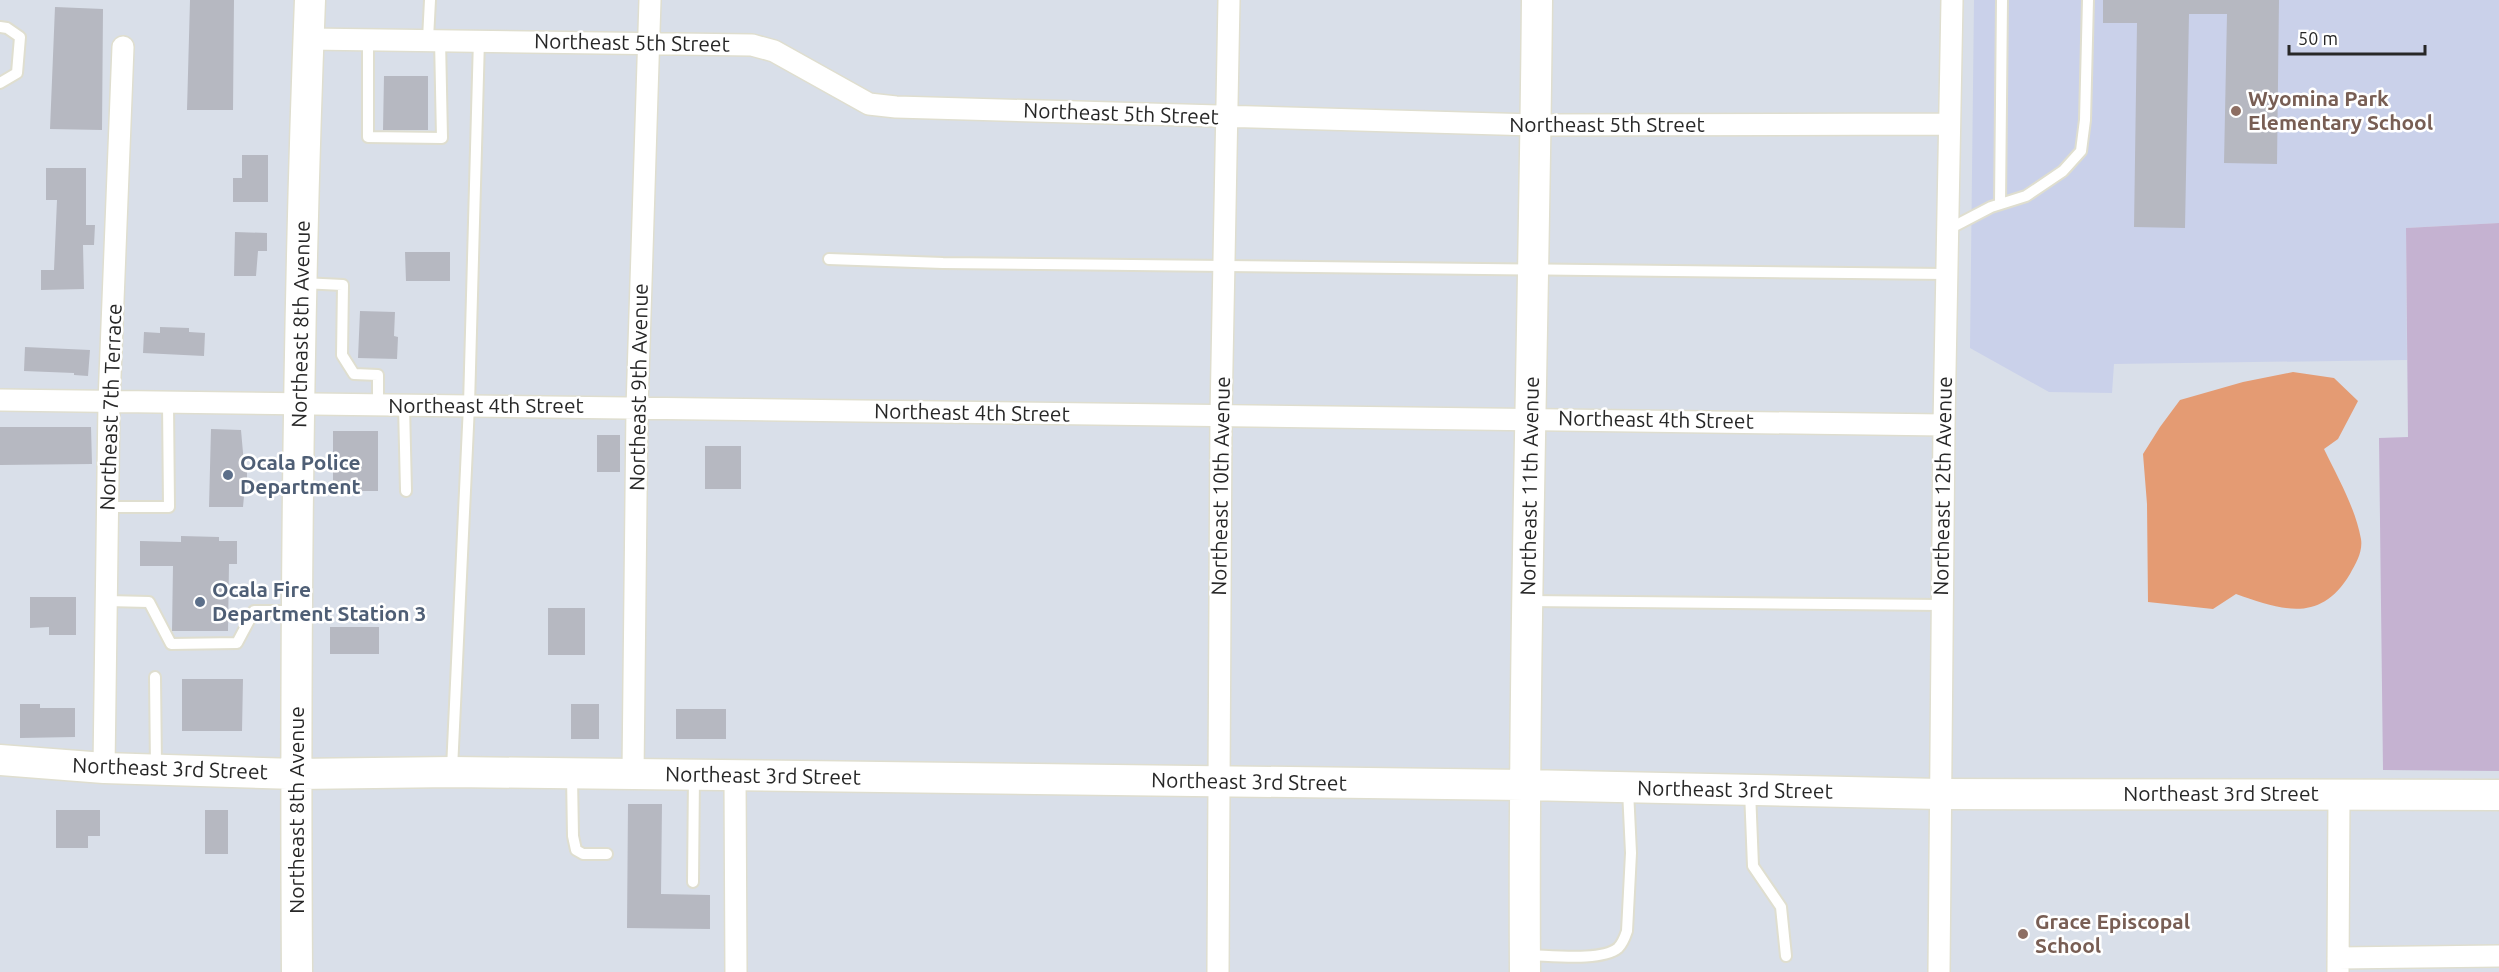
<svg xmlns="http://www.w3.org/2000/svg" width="2499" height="972" font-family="Ubuntu,sans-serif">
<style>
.education{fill:#cad1ea}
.cemetery{fill:#c5b2d1}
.water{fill:#e49b73}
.building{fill:#b6b8c1}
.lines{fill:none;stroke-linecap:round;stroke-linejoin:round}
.lane-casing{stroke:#dfdecf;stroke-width:14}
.street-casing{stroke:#dfdecf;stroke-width:24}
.secondary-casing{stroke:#dfdecf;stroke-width:33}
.lane{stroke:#fff;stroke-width:10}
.street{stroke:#fff;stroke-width:21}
.secondary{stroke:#fff;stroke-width:30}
.education-dot{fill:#8d6e63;stroke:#fff;stroke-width:2}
.service-dot{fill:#5c6f8a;stroke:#fff;stroke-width:2}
.labels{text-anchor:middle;stroke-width:5;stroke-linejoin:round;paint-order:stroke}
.street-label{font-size:21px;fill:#272727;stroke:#fff}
.education-label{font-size:21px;font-weight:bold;fill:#785e54;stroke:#fff;text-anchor:start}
.service-label{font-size:21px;font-weight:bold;fill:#4e5e75;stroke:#fff;text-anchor:start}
</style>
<rect width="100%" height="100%" fill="#d9dfe9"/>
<path class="education" d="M1974,0h525v223l-93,5 1,132 -293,4 -2,29 -63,-1 -79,-44z"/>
<path class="cemetery" d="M2499,223v548l-116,-1 -4,-332 29,-1 -2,-209z"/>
<path class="water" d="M2293,372l41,6 24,23 -20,38 -14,10c14,29 31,58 37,90 2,13 -5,24 -11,35 -30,50 -68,36 -114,20l-23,15 -65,-7 -1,-98 -4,-50 17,-27 20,-27 63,-18z"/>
<path class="building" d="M190,0h44l-1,110h-46z
M2103,0h176l-2,164 -53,-1 3,-149h-38l-4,214 -51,-1 3,-204h-34z
M55,7l48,2 -1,121 -52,-1z
M384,76h44v54h-45z
M242,155h26v47h-35v-24h9z
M46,168h40v57h9l-1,20h-11l1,44 -43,1v-20h13l3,-70h-11z
M235,232l32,1v18h-9l-2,25h-22z
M405,252h45v29h-44z
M360,311l35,1 -1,24 4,1 -1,22 -39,-1z
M160,327l29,1v4l16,1 -1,23 -61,-3 1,-21 16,1z
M25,347l65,3 -2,26 -14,-1v-2l-50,-2z
M0,427h91l1,37 -92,1z
M211,429l30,1 3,34h3v21h-2l-2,22h-34z
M333,431h45v60h-45z
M597,435h23v37h-23z
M705,446h36v43h-36z
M181,536l38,1v4h18v23h-8l-1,67h-56l1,-65h-33v-25l41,1z
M30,597h46v38h-27v-8l-19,1z
M548,608h37v47h-37z
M330,627h49v27h-49z
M182,679h61l-1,52h-60z
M20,704h20v4h35v29l-55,1z
M571,704h28v35h-28z
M676,709h50v30h-50z
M628,804h34l-1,90 49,1v34l-83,-1z
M56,810h44v26h-12v12h-32z
M205,810h23v44h-23z"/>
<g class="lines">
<defs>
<path id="lane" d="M0,27l7,1 13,9 -3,36 -17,10
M368,39v98l74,1 -2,-99
M428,39l2,-39
M2000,204l2,-204
M1947,230l44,-23 35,-11 37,-25 18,-20 4,-31 3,-120
M829,259l114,4 1003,11
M302,283l41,2 -1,70 12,19 24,1v30
M404,405l2,86
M108,507h61l-1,-104
M107,601l42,1 22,42 66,-1 17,-32h42
M1528,601l414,4
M155,677l1,90
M452,769l17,-364 10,-366
M572,776l1,60 3,14 7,4h24
M1750,791l3,75 28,41 5,49
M693,882l1,-107
M1525,955c23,0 76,7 93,-7 5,-5 7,-11 9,-17l4,-78 -3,-63"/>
<path id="street" d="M308,39l444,6 22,6 95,53 27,3 640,18 412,-1
M0,400l1944,25
M104,768l5,-366 14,-355
M633,774l4,-366 13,-408
M735,776l1,196
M2338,958l161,-2
M1218,972l3,-556 8,-416
M1939,972l5,-547 8,-425
M2338,972l1,-178"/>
<path id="secondary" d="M0,760l104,8 192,6 156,-2 181,2 891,11 416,9 559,1
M297,972c-2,-324 0,-648 13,-972
M1525,972c-2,-324 9,-648 12,-972"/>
</defs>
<use href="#lane" class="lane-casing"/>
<use href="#street" class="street-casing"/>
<use href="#secondary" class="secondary-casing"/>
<use href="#lane" class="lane"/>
<use href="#street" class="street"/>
<use href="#secondary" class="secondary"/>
</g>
<g class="education-dot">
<circle cx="2236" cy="111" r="6"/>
<circle cx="2023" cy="934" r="6"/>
</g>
<g class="service-dot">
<circle cx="228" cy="475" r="6"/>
<circle cx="200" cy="602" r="6"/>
</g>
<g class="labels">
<g class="street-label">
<text transform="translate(632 43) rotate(1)" y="7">Northeast 5th Street</text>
<text transform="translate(1121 114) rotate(2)" y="7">Northeast 5th Street</text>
<text x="1607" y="132">Northeast 5th Street</text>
<text transform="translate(301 324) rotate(-89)" y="7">Northeast 8th Avenue</text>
<text transform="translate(639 387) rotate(-89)" y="7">Northeast 9th Avenue</text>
<text x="486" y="413">Northeast 4th Street</text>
<text transform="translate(111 407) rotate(-88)" y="7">Northeast 7th Terrace</text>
<text transform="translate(972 413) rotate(1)" y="7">Northeast 4th Street</text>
<text transform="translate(1656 420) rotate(1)" y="7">Northeast 4th Street</text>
<text transform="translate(1221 486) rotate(-89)" y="7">Northeast 10th Avenue</text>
<text transform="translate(1530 486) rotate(-89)" y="7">Northeast 11th Avenue</text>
<text transform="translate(1943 486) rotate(-89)" y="7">Northeast 12th Avenue</text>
<text transform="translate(170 769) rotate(2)" y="7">Northeast 3rd Street</text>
<text transform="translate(763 776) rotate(1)" y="7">Northeast 3rd Street</text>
<text transform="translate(1249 782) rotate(1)" y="7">Northeast 3rd Street</text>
<text transform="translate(1735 790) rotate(1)" y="7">Northeast 3rd Street</text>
<text x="2221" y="801">Northeast 3rd Street</text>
<text transform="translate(297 810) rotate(-90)" y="7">Northeast 8th Avenue</text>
</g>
<g class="education-label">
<text x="2248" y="106">Wyomina Park<tspan x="2248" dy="24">Elementary School</tspan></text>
<text x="2035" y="929">Grace Episcopal<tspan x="2035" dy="24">School</tspan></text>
</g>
<g class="service-label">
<text x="240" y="470">Ocala Police<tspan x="240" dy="24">Department</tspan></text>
<text x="212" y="597">Ocala Fire<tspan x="212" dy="24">Department Station 3</tspan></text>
</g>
</g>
<path d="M2289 45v9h136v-9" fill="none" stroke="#272727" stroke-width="3"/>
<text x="2298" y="45" font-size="18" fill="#272727" stroke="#ffffff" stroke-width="4.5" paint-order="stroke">50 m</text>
</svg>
